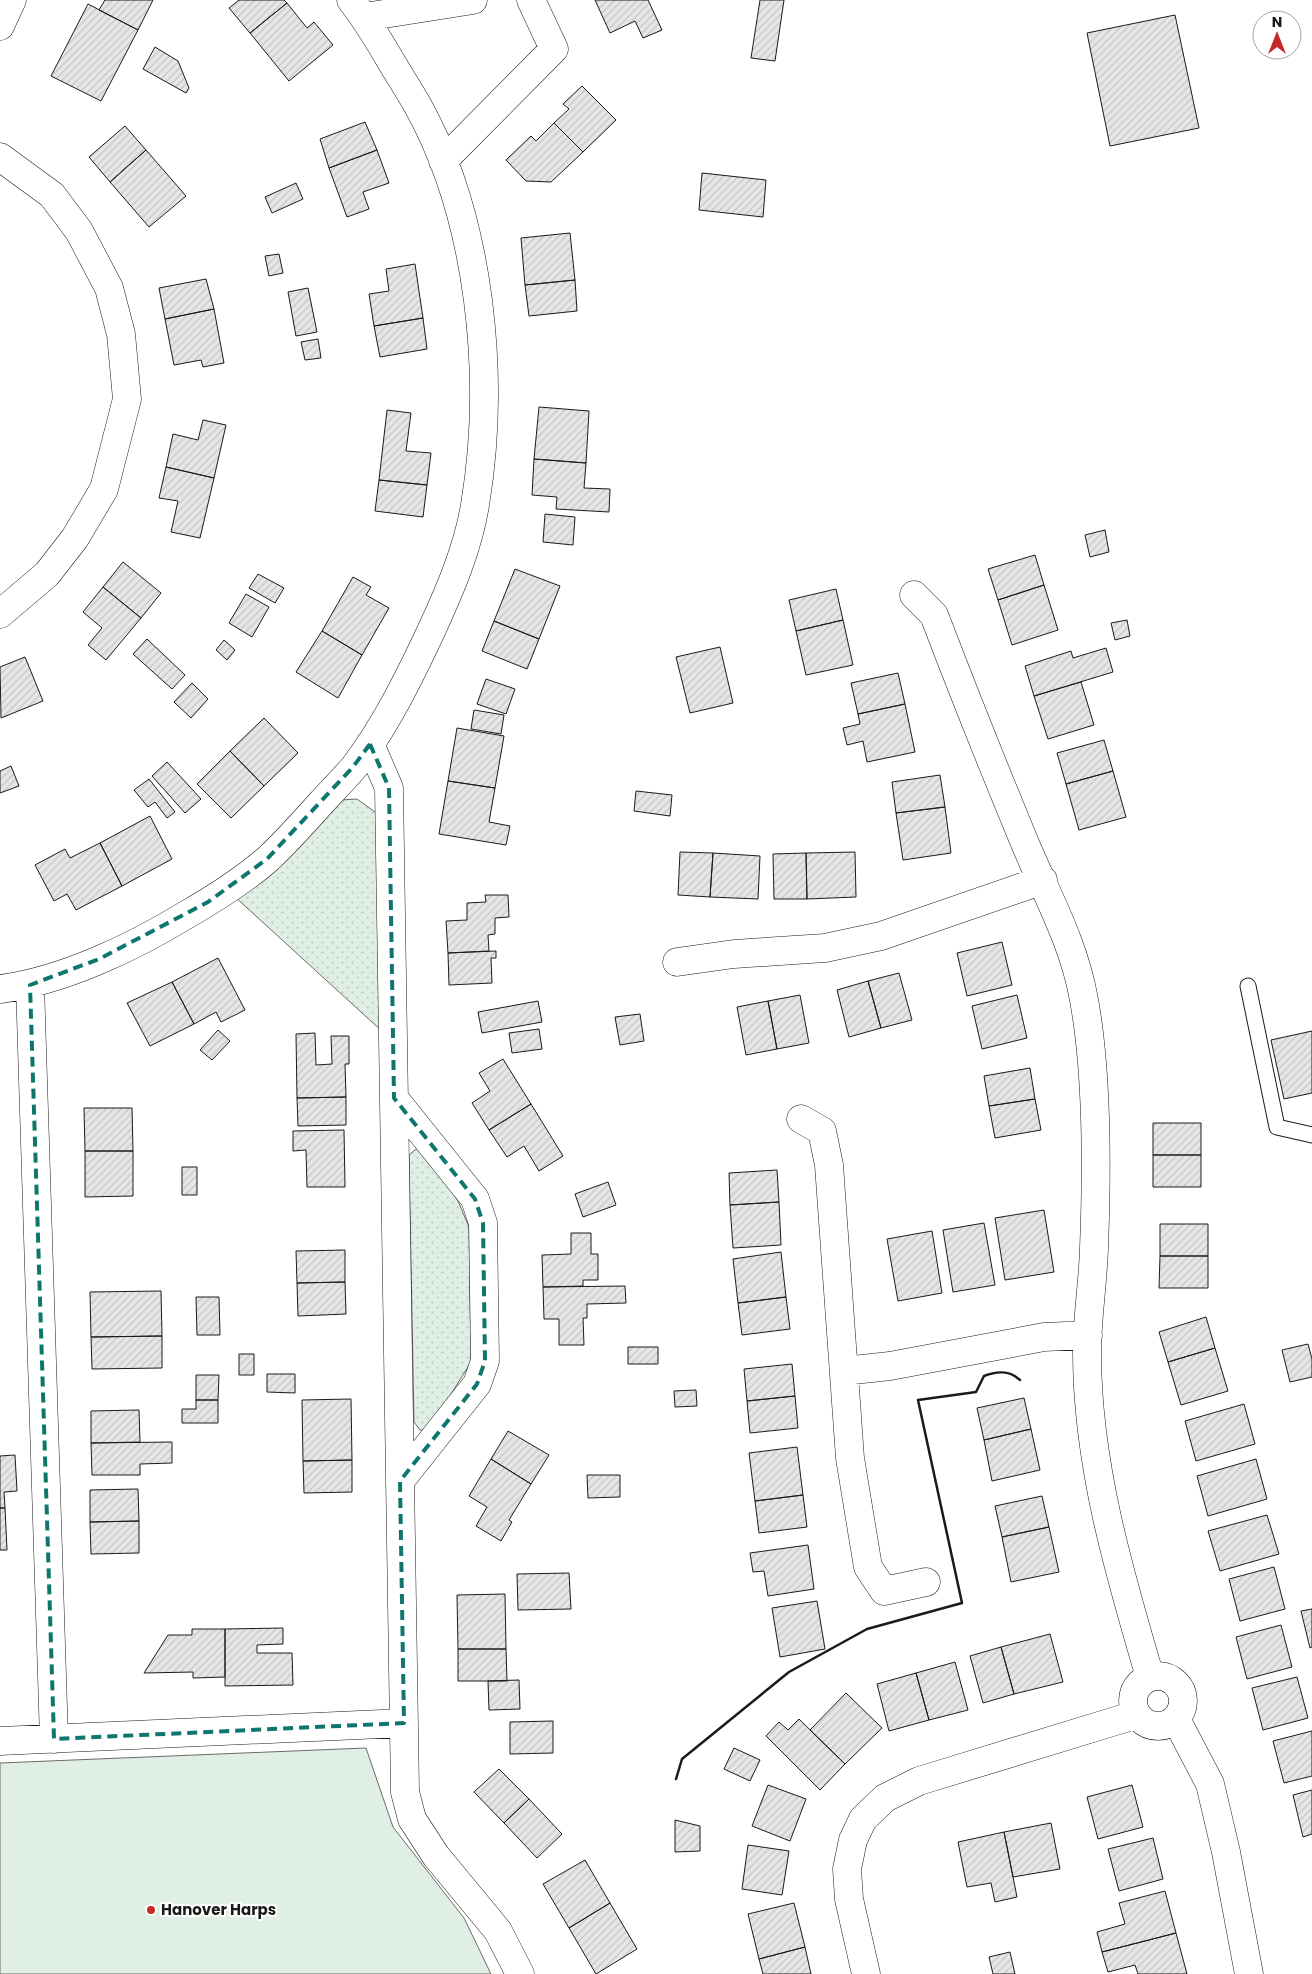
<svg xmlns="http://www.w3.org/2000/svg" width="1312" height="1974" font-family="Poppins,sans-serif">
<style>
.grass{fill:url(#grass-dots);stroke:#6a6a6a}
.garden{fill:#e0efe3;stroke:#6a6a6a}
.building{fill:url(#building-hatch);stroke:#1a1a1a}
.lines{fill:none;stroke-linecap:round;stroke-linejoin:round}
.service-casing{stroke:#1a1a1a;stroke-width:17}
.minor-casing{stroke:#1a1a1a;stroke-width:29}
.secondary-casing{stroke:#1a1a1a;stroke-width:29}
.service{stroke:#fff;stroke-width:15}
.minor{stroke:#fff;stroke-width:28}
.secondary{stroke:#fff;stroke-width:28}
.wall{stroke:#1a1a1a;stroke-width:2.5}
.marked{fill:none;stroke:#0f766e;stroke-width:4;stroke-dasharray:10 6;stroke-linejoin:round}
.poi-dot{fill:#c62828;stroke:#fff;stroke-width:2}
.labels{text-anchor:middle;stroke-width:4;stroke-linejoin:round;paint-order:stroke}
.poi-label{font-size:15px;font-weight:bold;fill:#1a1a1a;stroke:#fff;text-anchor:start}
</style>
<defs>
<pattern id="grass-dots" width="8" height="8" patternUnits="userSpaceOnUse" patternTransform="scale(1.25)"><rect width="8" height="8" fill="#e0efe3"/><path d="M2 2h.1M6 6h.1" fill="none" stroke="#c0ccc2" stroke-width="1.8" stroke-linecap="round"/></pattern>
<pattern id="building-hatch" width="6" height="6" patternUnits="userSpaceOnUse" patternTransform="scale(1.25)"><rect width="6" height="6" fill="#e6e6e6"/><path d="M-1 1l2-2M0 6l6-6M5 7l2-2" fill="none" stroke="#c5c5c5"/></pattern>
</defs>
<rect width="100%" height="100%" fill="#fff"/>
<path class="grass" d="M357,799l18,13 7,16 2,205 -150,-137 107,-96z
M416,1149l9,1 33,51 11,26 2,135 -43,69 -8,-1 -6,-8 -5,-267z"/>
<path class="garden" d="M366,1748l27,79 71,91 27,56h-491v-211z"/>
<path class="building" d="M105,0h48l-15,30 -39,-20z
M239,0h45l3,3 -37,30 -21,-25z
M595,0h53l14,30 -19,8 -8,-17 -25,12z
M760,0h24l-9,61 -24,-3z
M287,3l20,25 7,-6 19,23 -44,36 -39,-48z
M88,4l50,26 -37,71 -50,-25z
M1175,15l24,113 -89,18 -23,-113z
M155,47l23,14 11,27 -3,5 -43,-24z
M582,86l34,34 -33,32 -29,-29 15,-14 -6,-5z
M365,122l12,28 -48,18 -9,-29z
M554,123l29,29 -32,30 -25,-1 -20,-21 25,-24 5,5z
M125,126l21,24 -36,32 -21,-25z
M146,150l40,46 -37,31 -39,-45z
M377,150l12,33 -26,9 6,17 -22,8 -18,-49z
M702,173l64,7 -3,37 -64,-7z
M296,183l7,16 -31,14 -7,-16z
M570,233l5,47 -50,5 -4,-47z
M279,254l4,19 -14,3 -4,-20z
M415,264l8,54 -49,8 -5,-32 20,-3 -3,-22z
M206,279l8,30 -49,10 -6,-31z
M575,280l2,31 -48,5 -4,-31z
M308,288l9,44 -21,4 -8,-44z
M214,309l10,54 -21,4 -2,-7 -27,5 -9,-46z
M423,318l4,31 -47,8 -6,-31z
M318,339l3,19 -16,2 -4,-18z
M539,407l50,4 -3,52 -52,-4z
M387,410l24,3 -5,38 25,2 -4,32 -48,-5z
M203,420l23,5 -12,53 -48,-11 7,-33 25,6z
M534,459l52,4 -2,25 26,1 -1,23 -53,-3 1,-12 -25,-2z
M166,467l48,11 -14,60 -29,-6 7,-31 -19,-3z
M379,480l48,5 -4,32 -48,-6z
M545,514l30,3 -2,28 -30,-3z
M1105,530l4,22 -19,5 -5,-22z
M1035,555l9,30 -46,15 -10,-31z
M123,562l38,31 -20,25 -38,-31z
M515,569l45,17 -21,53 -45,-18z
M258,574l26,14 -9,15 -26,-15z
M353,577l18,10 -5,8 23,13 -27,47 -40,-24z
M1044,585l14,45 -46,15 -14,-45z
M103,587l38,31 -35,42 -18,-15 14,-17 -19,-16z
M836,589l7,31 -47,11 -7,-31z
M246,594l23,13 -17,30 -23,-14z
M843,620l10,45 -47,10 -10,-44z
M1127,620l3,16 -15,4 -4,-17z
M494,621l45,18 -12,30 -45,-18z
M322,631l40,24 -24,43 -42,-26z
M147,639l38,36 -13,14 -39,-35z
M224,640l11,10 -8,10 -11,-10z
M720,647l13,56 -43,10 -14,-56z
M1106,648l7,24 -79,24 -9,-30 46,-15 2,7z
M25,657l18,44 -42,17 -1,-51z
M898,673l7,31 -47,10 -7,-31z
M486,679l29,10 -9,25 -29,-10z
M1081,682l13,43 -46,14 -14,-43z
M192,683l16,16 -17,19 -17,-16z
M905,704l10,48 -48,10 -4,-21 -16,4 -4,-17 17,-4 -2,-10z
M474,710l30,5 -3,19 -30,-5z
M264,718l34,35 -34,33 -34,-35z
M457,728l47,8 -9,52 -47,-7z
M1104,740l9,31 -47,13 -9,-31z
M230,751l34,35 -33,32 -34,-34z
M167,762l34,37 -16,14 -33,-37z
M11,766l8,20 -19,7v-22z
M1113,771l13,46 -47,13 -13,-46z
M940,775l5,32 -49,6 -4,-31z
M149,779l26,33 -8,6 -12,-16 -7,5 -14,-17z
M448,781l47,7 -6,34 21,4 -4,19 -67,-11z
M636,791l36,4 -2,21 -36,-5z
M945,807l6,46 -48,7 -7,-47z
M150,816l22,43 -50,27 -22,-43z
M100,843l22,43 -46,24 -9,-16 -13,7 -19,-36 30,-16 5,9z
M680,852l33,1 -3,44 -32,-2z
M855,852l1,45 -49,2 -1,-46z
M713,853l47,3 -2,43 -48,-2z
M806,853l1,46h-33l-1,-45z
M485,895h23l1,22 -14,1v16l-7,1 1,16 -41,2 -2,-32 21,-1v-17l19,-1z
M1002,942l10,43 -45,11 -10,-43z
M496,951v7h-5l1,25 -43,2 -1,-32z
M218,958l27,52 -24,12 -5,-10 -22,12 -22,-42z
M899,973l13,47 -31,8 -13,-47z
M868,981l13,47 -32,9 -12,-47z
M172,982l22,42 -44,22 -23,-43z
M800,995l9,48 -32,6 -9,-48z
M1017,995l10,43 -45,11 -10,-43z
M538,1001l4,21 -60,11 -4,-21z
M768,1001l9,48 -31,6 -9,-48z
M640,1014l4,27 -24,4 -5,-28z
M539,1029l3,20 -30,4 -3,-20z
M218,1030l12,11 -18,19 -12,-10z
M1312,1031v62l-28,6 -13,-59z
M315,1033l1,32 16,-1 -1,-28h18v28h-4l1,33 -49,1 -1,-64z
M503,1059l28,45 -42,26 -17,-27 18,-12 -11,-18z
M1030,1068l5,31 -46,7 -5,-30z
M346,1097v28l-48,1 -1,-28z
M1035,1099l6,31 -46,8 -6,-32z
M531,1104l32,52 -24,15 -15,-25 -17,11 -18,-27z
M84,1108h48l1,43h-48z
M1153,1123h48v32h-48z
M344,1130l1,57h-38l-1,-37 -13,1v-20z
M85,1151h48v45l-48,1z
M1153,1155h48v32h-48z
M182,1167h15v28h-15z
M777,1170l2,32 -49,3 -1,-32z
M608,1182l8,23 -33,12 -8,-23z
M779,1202l2,43 -48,3 -3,-43z
M1044,1210l10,62 -49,8 -10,-62z
M984,1223l11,62 -42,7 -10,-62z
M1160,1224h48v32h-48z
M932,1231l10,62 -44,8 -11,-62z
M571,1233h20v21h7v26h-15v6l-40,1 -1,-32 29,-1z
M345,1250v32l-48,1 -1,-32z
M781,1252l5,45 -48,6 -5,-44z
M1160,1256h48v32h-49z
M345,1282l1,32 -48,2 -1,-33z
M625,1286l1,17 -39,1v14h-4l1,27h-25v-26h-15l-1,-32z
M161,1291l1,45 -71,1 -1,-45z
M196,1297h23l1,38h-23z
M786,1297l4,32 -48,6 -4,-32z
M1206,1317l9,31 -47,14 -9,-30z
M162,1336v32l-70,1 -1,-32z
M1308,1344l4,15v18l-22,5 -8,-32z
M628,1347h30v17h-30z
M1215,1348l13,43 -47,14 -13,-43z
M239,1354h15v21h-15z
M792,1364l3,32 -48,5 -3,-32z
M267,1374h28v19l-28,-1z
M196,1375h23l-1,25h-22z
M696,1390l1,16 -22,1 -1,-16z
M795,1396l3,32 -48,5 -3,-32z
M1024,1398l7,31 -47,11 -7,-32z
M351,1399l1,61 -49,1 -1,-61z
M196,1400h22v23h-36v-14h14z
M1244,1404l11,40 -59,17 -11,-40z
M139,1410l1,32 -49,1v-32z
M1031,1429l9,41 -48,11 -8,-41z
M508,1431l41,24 -18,29 -40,-25z
M172,1442v21l-32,1v11h-48l-1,-32z
M797,1447l6,48 -48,6 -6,-48z
M15,1455l2,36 -13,1 1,16h-5v-52z
M491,1459l40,25 -22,36 3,2 -11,19 -25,-15 11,-19 -18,-11z
M1256,1459l11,40 -59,17 -11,-40z
M352,1460v32l-48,1 -1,-32z
M587,1475h33v22l-32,1z
M138,1489l1,32 -49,1v-32z
M803,1495l4,32 -48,6 -4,-32z
M1042,1496l7,31 -47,10 -7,-31z
M0,1508h5l2,42h-7z
M1267,1515l12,39 -59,17 -12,-40z
M139,1521v32l-48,1 -1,-32z
M1049,1527l10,45 -48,10 -9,-45z
M808,1545l6,44 -46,7 -4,-25 -11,1 -3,-19z
M1274,1567l11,42 -45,12 -11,-42z
M569,1573l2,36 -53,1 -1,-36z
M505,1594l1,55h-48l-1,-54z
M817,1601l8,48 -45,8 -8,-49z
M1312,1609v38l-2,1 -9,-37z
M1281,1625l11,42 -45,12 -11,-42z
M283,1628v16l-26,1v8h35l1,32 -68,1v-57z
M192,1629h33v48l-32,1v-6l-49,1 24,-38h24z
M1050,1634l13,48 -49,12 -13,-47z
M1001,1647l13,47 -31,9 -13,-47z
M458,1649h48l1,32h-49z
M955,1662l13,48 -39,10 -13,-47z
M916,1673l13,47 -40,11 -12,-47z
M1297,1677l11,41 -45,12 -11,-42z
M519,1680l1,29 -31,1 -1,-29z
M846,1693l36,35 -37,36 -35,-34z
M799,1719l46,45 -25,26 -54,-54 13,-14 9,8z
M553,1721v32l-43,1v-32z
M1312,1731v45l-28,7 -11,-42z
M734,1748l26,12 -10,21 -26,-12z
M499,1769l30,30 -25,24 -30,-31z
M768,1785l38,14 -16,42 -38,-15z
M1132,1785l11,42 -45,12 -11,-42z
M1312,1790v44l-9,3 -10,-42z
M529,1799l33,35 -25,24 -33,-35z
M675,1820l25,6v25l-25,1z
M1051,1823l9,46 -47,8 -9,-45z
M1004,1832l13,65 -22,5 -4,-19 -24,4 -9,-45z
M1153,1838l10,41 -44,12 -11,-42z
M748,1845l41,6 -7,44 -40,-6z
M585,1860l25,43 -41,25 -26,-44z
M1165,1891l11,42 -74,19 -5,-20 28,-8 -6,-21z
M610,1903l27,46 -41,25 -27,-46z
M794,1903l11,44 -46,12 -11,-45z
M1176,1933l11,41h-49l-3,-9 -27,7 -6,-20z
M805,1947l6,27h-48l-4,-15z
M1010,1952l5,22h-22l-4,-17z"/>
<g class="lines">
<defs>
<path id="service" d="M1248,986l29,141 35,8"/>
<path id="minor" d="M365,17l108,-17
M0,157l52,38 27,36 30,57 12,46 6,65 -23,90 -29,49 -28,36 -47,40
M443,161l111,-112 -23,-49
M914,595l20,20c29,76 59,151 90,226 22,53 50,101 60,159 14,76 13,171 10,248 -1,35 -7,70 -7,105 0,110 32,219 63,324
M370,744l19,44 16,1004 7,27 24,37 62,75 22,43
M677,962l57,-8 91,-6 56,-12 162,-56
M30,985l24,754
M0,989c62,-8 132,-41 186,-74 28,-16 58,-35 83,-57 18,-17 35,-36 52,-55 11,-12 23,-24 34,-37 31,-41 55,-90 77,-137 18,-39 36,-81 43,-124 21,-127 6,-285 -57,-399 -8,-14 -17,-28 -26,-43 -13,-22 -25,-43 -41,-63
M394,1098l81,101 8,24 2,138 -8,23 -77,97
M801,1119l21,12 7,34 21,293 18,109 16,24 42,-9
M844,1371l46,-5 154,-29 44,-2
M1133 1701a25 25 0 1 1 50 0a25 25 0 1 1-50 0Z
M1176,1719l34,65 16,68 23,122
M0,1741l404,-18
M866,1974l-17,-75 -2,-30 6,-29 10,-21 22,-21 34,-17 216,-66"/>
<path id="secondary" d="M0,26l12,-26"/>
</defs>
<use href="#service" class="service-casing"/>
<use href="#minor" class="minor-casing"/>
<use href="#secondary" class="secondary-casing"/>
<use href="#service" class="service"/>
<use href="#minor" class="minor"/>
<use href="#secondary" class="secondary"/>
<path class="wall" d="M676,1779l6,-20 107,-87 78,-43 95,-26 -44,-203 58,-8 8,-16c13,-5 25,-6 36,4"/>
</g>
<path class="marked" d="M370,744l19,44 5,310 81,101 8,24 2,138 -8,23 -77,97 4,242 -350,16 -24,-754 69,-26 109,-57 59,-43 86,-92z"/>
<circle class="poi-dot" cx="151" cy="1910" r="5"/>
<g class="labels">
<g class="poi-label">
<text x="161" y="1915">Hanover Harps</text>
</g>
</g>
<g transform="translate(1277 35)"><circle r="24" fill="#ffffff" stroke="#a3a3a3"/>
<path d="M0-4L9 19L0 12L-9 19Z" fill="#c62828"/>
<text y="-8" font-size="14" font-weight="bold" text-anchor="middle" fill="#1a1a1a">N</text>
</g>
</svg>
